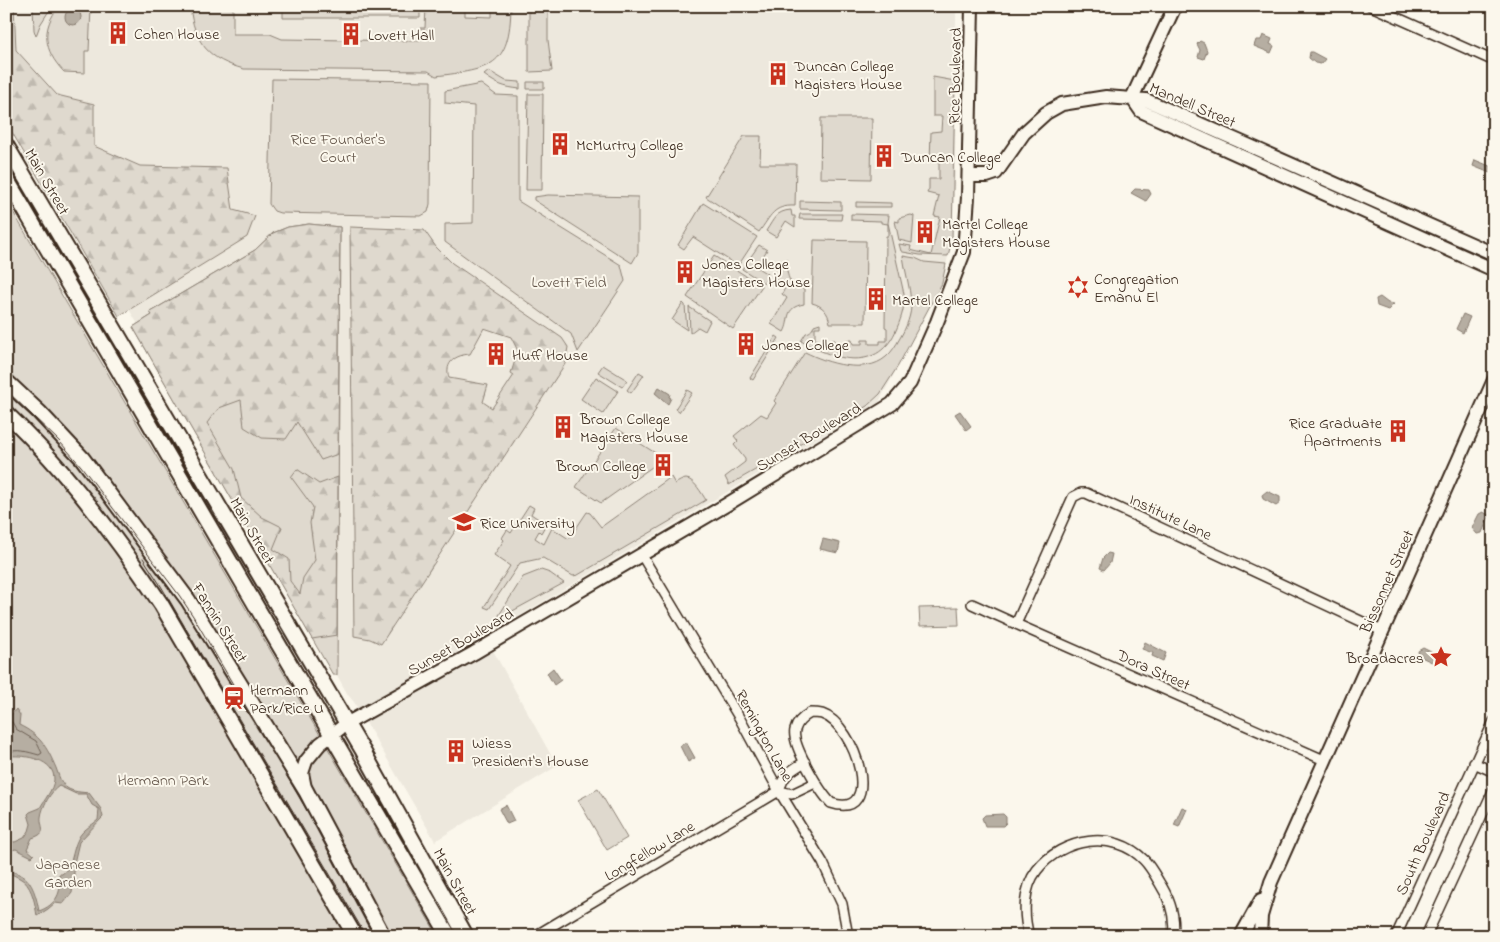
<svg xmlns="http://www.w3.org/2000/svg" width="1500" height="942" font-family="'Indie Flower',sans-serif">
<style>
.built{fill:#ede8dd}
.green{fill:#dfd9ce;stroke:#8d8276}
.forest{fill:url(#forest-firs);stroke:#8d8276;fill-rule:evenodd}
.water{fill:#b6aea2;stroke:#85796d}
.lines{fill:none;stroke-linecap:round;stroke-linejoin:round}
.shore{stroke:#6c5f53;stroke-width:1}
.street-casing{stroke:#3b2a1e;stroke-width:12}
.secondary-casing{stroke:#3b2a1e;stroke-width:16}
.primary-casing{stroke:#3b2a1e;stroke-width:18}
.street{stroke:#fbf7ec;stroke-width:9}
.secondary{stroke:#fbf7ec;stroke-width:12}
.primary{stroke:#fbf7ec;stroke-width:14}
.tram{stroke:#3b2a1e;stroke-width:1}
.labels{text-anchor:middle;stroke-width:4;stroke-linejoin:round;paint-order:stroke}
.poi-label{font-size:16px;fill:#3b2a1e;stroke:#fbf7ec;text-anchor:start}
.street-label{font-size:16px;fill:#3b2a1e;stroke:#fbf7ec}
.park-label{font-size:16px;fill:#64564a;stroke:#fbf7ec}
</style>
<defs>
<pattern id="forest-firs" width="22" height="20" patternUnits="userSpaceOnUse" patternTransform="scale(1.25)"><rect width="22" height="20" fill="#dfd9ce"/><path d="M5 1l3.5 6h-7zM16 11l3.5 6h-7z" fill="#c0bab0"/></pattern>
</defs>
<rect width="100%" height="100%" fill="#fbf7ec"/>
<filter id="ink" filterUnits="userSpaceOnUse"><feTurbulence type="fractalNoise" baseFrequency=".02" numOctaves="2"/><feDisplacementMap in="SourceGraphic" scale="10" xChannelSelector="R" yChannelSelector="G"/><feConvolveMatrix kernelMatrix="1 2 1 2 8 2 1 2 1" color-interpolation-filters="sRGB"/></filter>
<g filter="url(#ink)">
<path class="built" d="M6,6h950l-1,164 -3,69 -10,44 -63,119 -394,234 72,130 -122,75 -81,-139 -6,-7 -171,-306 -91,-151 -80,-146z"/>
<path class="green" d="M33,6h19l-12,19 -4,11 -2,-6z
M59,6h26l6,2 -2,43h-4v22l-21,-1c-21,-22 -23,-43 -5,-66z
M190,6l43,2v26h37l12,5 137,2 1,-13h5l1,-22h39v10l27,1v-11h19c-1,62 -21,63 -75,70l-8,-5 -184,-2c-35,-9 -50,-26 -54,-63z
M283,6h137v12h-137z
M529,6h19v34l4,31 -23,1z
M489,71l17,10 14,1v7c-17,-2 -22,-4 -36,-14z
M933,77l22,4 -3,158 -4,17 -28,-1 -17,-3 -2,-1 -2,-7 12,2 -1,4 21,5 9,-38 -6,-1 5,-20 -12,-3 2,-4v-10h10v-17l-9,-1 1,-29 10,-1 1,-15h-9z
M272,79l159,2 -1,123 -2,8 -7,4 -141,-3 -6,-2 -5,-7z
M527,82h17v7h-17z
M481,84l15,11 22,1v105l103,64 4,16 -47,71 -7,-18 -126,-92v-18l28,-1 1,-117 -29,-3v-12z
M528,94h15l-1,96h-16z
M821,118h51l-1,61 -51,-1z
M744,136h17l-1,28h36l-1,42c-22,-1 -24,10 -36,26l-53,-35z
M548,195l90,2v56l-6,10 -98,-63v-3z
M6,200l432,736h-432z
M800,201l41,1v8l-41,-1z
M856,202l35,1v4h-35z
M703,203l54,34 -19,29 -45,-29 -9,12 -6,-4z
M791,210l1,6h3v11l-9,-6 -10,16 -10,-6c8,-12 10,-20 25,-21z
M800,214h42l-1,6 -42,-1z
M851,214l38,1 -1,8 16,71c1,12 -2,22 -7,34 -18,45 -61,33 -96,13l5,-8c5,-1 7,-4 8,-8l6,-2v4h-5v13h3v4h11l1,-4h5v4h11l1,-4h5l1,4h9v-4h7v4h11v-3h7v-13l-2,-1 1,-91h2v-12l-7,-1v-2l-30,-1z
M911,215l3,1 -2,27 -13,-3 -4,-19 4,1v-4z
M309,224l31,3 -3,448h-4l-200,-348 19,-12 -2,-3 105,-62 18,-17 15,-6z
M814,240l52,1 -1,82h-35c-2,-11 -7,-17 -18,-20z
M759,245l8,5 -11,17 13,8 -5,8 -22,-14z
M714,256l48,30 -29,43 -46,-32z
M903,256l12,2 9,4 22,2 -4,19 -44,83 -18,28 -13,12 -138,79 -4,-8 20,-15v-3l-11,-14 4,-4 -4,-5 27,-22 6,3 9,-14 -2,-2 31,-49c22,11 60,23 81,5 6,-5 10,-12 14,-19 6,-10 12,-24 11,-36 -1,-15 -6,-31 -8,-46z
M787,259c-1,15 1,27 17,30v15c-21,4 -13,16 -20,28l-13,-8 16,-26 -5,-4 3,-6 -10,-7z
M683,303l2,2 2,25 -15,-10z
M689,307l21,14 -5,10 -7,-4 -8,6z
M776,336l3,2 -26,42 -3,-2z
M603,365l24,15 -5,7 -24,-15z
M639,372l5,3 -13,18 -4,-3z
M596,377l22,14 -15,23 -22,-15z
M687,390l5,3 -13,19 -4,-3z
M616,428l44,28 -1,6 -58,41 -25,-16z
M671,477l4,7c3,-2 8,-5 11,-5 8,0 16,15 20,21l-128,75 -5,1 -30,-18 -23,5 -31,46 -5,-2 26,-41 -16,-11 10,-15 -2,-2 5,-8 4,3 18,-28 5,3 -3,6 15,10 -5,9 -2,-2 -4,7 9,6 8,-16 17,11 18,-27 3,1 11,14z
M541,570l9,3 14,10 -68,37 27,-43z
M958,607l1,18 -39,1 -1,-18z
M598,789l29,49 -20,12 -29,-50z"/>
<path class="forest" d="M6,6h8l2,44 41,45 37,9v42l46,20 87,2 6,42 22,6 -8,21 -128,79 -113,-194z
M309,224l31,3 -2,227 -17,6 -24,-38 -11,17 -24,-1 -18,-11 -3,-27 -22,8 -12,15 27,46 7,29 21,19 20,10 -9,22 16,10 1,22 10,13 3,-16 12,-18 -5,-37 3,-16 -22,-30 6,-8 22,15 19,-7 -1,158 -25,4 -179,-312 19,-12 -2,-3 105,-62 18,-17 15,-6z
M350,227l74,3 12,17 16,16 110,75 6,9 -3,17 -184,280 -11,-5 -16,-3zM484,328l27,9 7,14 -7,22 3,2 -22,33 -9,-6 5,-17 -39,-7c-5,-16 7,-23 21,-24z"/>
<path class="water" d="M65 17a8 8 0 1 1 16 0a8 8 0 1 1-16 0Z
M1263,35l9,4 -2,5 4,2 -3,7 -17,-7 2,-6h5z
M1200,41l4,2 3,8 -3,8 -6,-2 2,-7 -3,-6z
M1310,52h2l13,7 -4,5 -6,-1 -6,-5z
M1475,160l17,7 -2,6 -17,-7z
M1135,189l14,1 2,4 -5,7 -2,-1 -13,-7z
M1380,297l8,6 6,1 -6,6 -11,-4 -1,-7z
M1463,314l7,3 -7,16 -7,-4z
M659,387l11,7 -1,3 2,1 -3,6 -13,-11z
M960,411l11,15 -5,4 -11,-16z
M1267,491l13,6v6l-4,3 -13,-7 -1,-4z
M1483,512l4,2 1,4 -6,15 -5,1 -5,-6 7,-14z
M823,539l17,4 -2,10 -18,-4z
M1108,553l4,1 -2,9 -6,7 -4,-2 3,-10z
M1145,642l21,11 -3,8 -11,-5 1,-3 -11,-4z
M1423,648l14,7 1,5 -4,3 -15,-7 -1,-5z
M553,668l8,12 -7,5 -7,-12z
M16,709l4,6 -1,10c21,10 28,22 37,43 3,8 4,14 11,20 6,4 14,4 22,5l12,16 2,8 -24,25 -5,21v16l-2,14 -9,11 -8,-1 -7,6 -11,7c-2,-12 -4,-26 -13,-35 -5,-4 -12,-6 -18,-10v-3c5,4 10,4 15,7 12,5 16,25 18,36 17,-6 24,-19 20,-37h3c11,-7 10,-24 16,-35 4,-9 13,-13 20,-19l1,-11 -7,-4 -6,-11h-10l-17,-8c-8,5 -17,21 -18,31 -1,10 8,16 -9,21l-5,11 7,6 -2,2 -16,-8 -10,2v-10l9,1 9,-4 5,-7 2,-7 -3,-10 2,-2 10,-4c4,-8 13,-18 14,-28 1,-21 -29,-25 -44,-24l-4,14v-52l5,-3z
M686,742l9,16 -7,4 -8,-16z
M506,805l8,16 -7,3 -8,-15z
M1182,807l5,2 -8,18 -5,-2z
M1003,814l3,3v6l-3,3h-18l-3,-8 3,-3z"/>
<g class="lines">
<path class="shore" d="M6,722h6l4,7 20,12 6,12 -3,2c-11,-3 -22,-7 -33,-2"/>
<defs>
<path id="street" d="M1371,6l123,55
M641,554l99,165 39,72 44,72 19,41 6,32
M972,604l44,20 308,136
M1016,624l57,-127 8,-4h5l296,138
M810,713c4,0 8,0 12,1 34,11 63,107 9,89 -11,-11 -40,-59 -36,-73 2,-8 8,-13 15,-17z
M1474,763l20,9
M779,791c4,-16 12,-21 26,-29
M779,791l13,3 23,-11
M535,936l244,-145
M1029,936c-6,-21 -6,-48 8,-66 25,-32 77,-41 107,-10 6,6 11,15 15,22 11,17 17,34 14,54
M1396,936l98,-215
M1426,936l68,-147"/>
<path id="secondary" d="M1132,98l9,13 353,159
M1132,98l43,-92
M969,176h18l9,-3 28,-40 22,-20 16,-9 44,-7 40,3 348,154
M305,788l-3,-15 4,-12 14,-17 26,-20 128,-71 252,-148 166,-101 18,-21 27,-61 27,-70 4,-55 4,-191
M1241,936l20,-36
M1260,936l1,-20 10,-34 223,-502"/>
<path id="primary" d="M6,145l357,606 103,185
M6,178l443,758
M6,381l33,31 43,46 106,142 118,191 77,145
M6,413c58,55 111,125 155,191l194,332"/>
</defs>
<use href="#street" class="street-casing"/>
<use href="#secondary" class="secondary-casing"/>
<use href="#primary" class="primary-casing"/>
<use href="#street" class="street"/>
<use href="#secondary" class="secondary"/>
<use href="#primary" class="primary"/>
<path class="tram" d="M6,390l54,52 21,24 98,129 14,21 126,215 56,105
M143,558l18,28 205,350"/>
</g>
</g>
<defs>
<symbol id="building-bare" viewBox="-9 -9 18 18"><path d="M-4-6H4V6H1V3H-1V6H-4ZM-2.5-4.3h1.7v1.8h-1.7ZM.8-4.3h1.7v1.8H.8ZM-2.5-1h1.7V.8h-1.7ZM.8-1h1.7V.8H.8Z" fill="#c8321e" stroke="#fbf7ec" stroke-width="2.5" paint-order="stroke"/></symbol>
<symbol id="synagogue-bare" viewBox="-9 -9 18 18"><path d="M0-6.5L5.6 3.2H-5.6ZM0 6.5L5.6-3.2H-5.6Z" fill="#c8321e" stroke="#fbf7ec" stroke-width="2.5" paint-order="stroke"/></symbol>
<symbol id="university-bare" viewBox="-9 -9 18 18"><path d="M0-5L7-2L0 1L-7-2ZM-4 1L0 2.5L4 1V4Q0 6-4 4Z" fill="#c8321e" stroke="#fbf7ec" stroke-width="2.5" paint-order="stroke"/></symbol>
<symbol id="sight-bare" viewBox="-9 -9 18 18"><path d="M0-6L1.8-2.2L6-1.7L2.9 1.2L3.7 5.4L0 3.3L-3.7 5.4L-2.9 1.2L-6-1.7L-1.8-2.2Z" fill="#c8321e" stroke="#fbf7ec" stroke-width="2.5" paint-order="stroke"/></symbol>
<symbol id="station-bare" viewBox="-9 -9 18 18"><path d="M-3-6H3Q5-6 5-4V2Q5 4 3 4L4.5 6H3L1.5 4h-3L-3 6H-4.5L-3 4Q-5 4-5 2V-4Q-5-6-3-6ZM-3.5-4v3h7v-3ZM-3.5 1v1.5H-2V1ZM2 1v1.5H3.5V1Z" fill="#c8321e" stroke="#fbf7ec" stroke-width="2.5" paint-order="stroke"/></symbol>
</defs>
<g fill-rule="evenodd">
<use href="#building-bare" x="102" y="17" width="32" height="32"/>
<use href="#building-bare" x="335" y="18" width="32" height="32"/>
<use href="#building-bare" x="762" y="58" width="32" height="32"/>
<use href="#building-bare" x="544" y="128" width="32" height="32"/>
<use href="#building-bare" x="868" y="140" width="32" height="32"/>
<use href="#building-bare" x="909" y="216" width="32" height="32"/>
<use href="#building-bare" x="669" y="256" width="32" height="32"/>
<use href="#synagogue-bare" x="1062" y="271" width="32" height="32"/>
<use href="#building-bare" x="860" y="283" width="32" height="32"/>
<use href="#building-bare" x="730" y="328" width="32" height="32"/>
<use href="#building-bare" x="480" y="338" width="32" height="32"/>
<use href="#building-bare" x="547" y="411" width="32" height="32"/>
<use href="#building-bare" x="1382" y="415" width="32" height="32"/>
<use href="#building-bare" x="647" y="449" width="32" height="32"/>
<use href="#university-bare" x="448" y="506" width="32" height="32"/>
<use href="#sight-bare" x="1425" y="641" width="32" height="32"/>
<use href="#station-bare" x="218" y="682" width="32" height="32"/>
<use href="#building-bare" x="440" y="735" width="32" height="32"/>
</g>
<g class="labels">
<g class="poi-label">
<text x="134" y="39">Cohen House</text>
<text x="368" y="40">Lovett Hall</text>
<text x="794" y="71">Duncan College<tspan x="794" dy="18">Magisters House</tspan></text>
<text x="576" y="150">McMurtry College</text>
<text x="901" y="162">Duncan College</text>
<text x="942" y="229">Martel College<tspan x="942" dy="18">Magisters House</tspan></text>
<text x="702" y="269">Jones College<tspan x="702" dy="18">Magisters House</tspan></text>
<text x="1094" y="284">Congregation<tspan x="1094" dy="18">Emanu El</tspan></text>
<text x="892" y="305">Martel College</text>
<text x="762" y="350">Jones College</text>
<text x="512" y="360">Huff House</text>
<text x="580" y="424">Brown College<tspan x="580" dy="18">Magisters House</tspan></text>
<text x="1382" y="428" text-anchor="end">Rice Graduate<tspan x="1382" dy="18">Apartments</tspan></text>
<text x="646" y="471" text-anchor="end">Brown College</text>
<text x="480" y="528">Rice University</text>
<text x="1424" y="663" text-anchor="end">Broadacres</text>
<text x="250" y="695">Hermann<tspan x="250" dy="18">Park/Rice U</tspan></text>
<text x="472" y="748">Wiess<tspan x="472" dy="18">President's House</tspan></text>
</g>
<g class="street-label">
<text transform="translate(954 76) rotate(-89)" y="6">Rice Boulevard</text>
<text transform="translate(1193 104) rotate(23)" y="6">Mandell Street</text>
<text transform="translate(48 181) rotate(60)" y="6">Main Street</text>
<text transform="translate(808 436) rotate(-31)" y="6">Sunset Boulevard</text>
<text transform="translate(1171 516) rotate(25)" y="6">Institute Lane</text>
<text transform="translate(253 530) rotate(60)" y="6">Main Street</text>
<text transform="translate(1386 581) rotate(-66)" y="6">Bissonnet Street</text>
<text transform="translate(221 622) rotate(58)" y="6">Fannin Street</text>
<text transform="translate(460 641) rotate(-30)" y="6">Sunset Boulevard</text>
<text transform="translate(1154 669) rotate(24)" y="6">Dora Street</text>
<text transform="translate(765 735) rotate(61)" y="6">Remington Lane</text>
<text transform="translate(1422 843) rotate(-66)" y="6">South Boulevard</text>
<text transform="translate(649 850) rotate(-31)" y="6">Longfellow Lane</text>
<text transform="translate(456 881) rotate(61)" y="6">Main Street</text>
</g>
<g class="park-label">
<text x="338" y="144">Rice Founder's<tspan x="338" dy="18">Court</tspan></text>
<text x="569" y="287">Lovett Field</text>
<text x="163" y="785">Hermann Park</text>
<text x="68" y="869">Japanese<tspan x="68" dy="18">Garden</tspan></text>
</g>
</g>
<rect width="1500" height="942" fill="none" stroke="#fbf7ec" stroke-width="25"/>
<rect x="12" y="12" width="1475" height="917" fill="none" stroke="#3b2a1e" stroke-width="2" filter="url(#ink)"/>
</svg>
